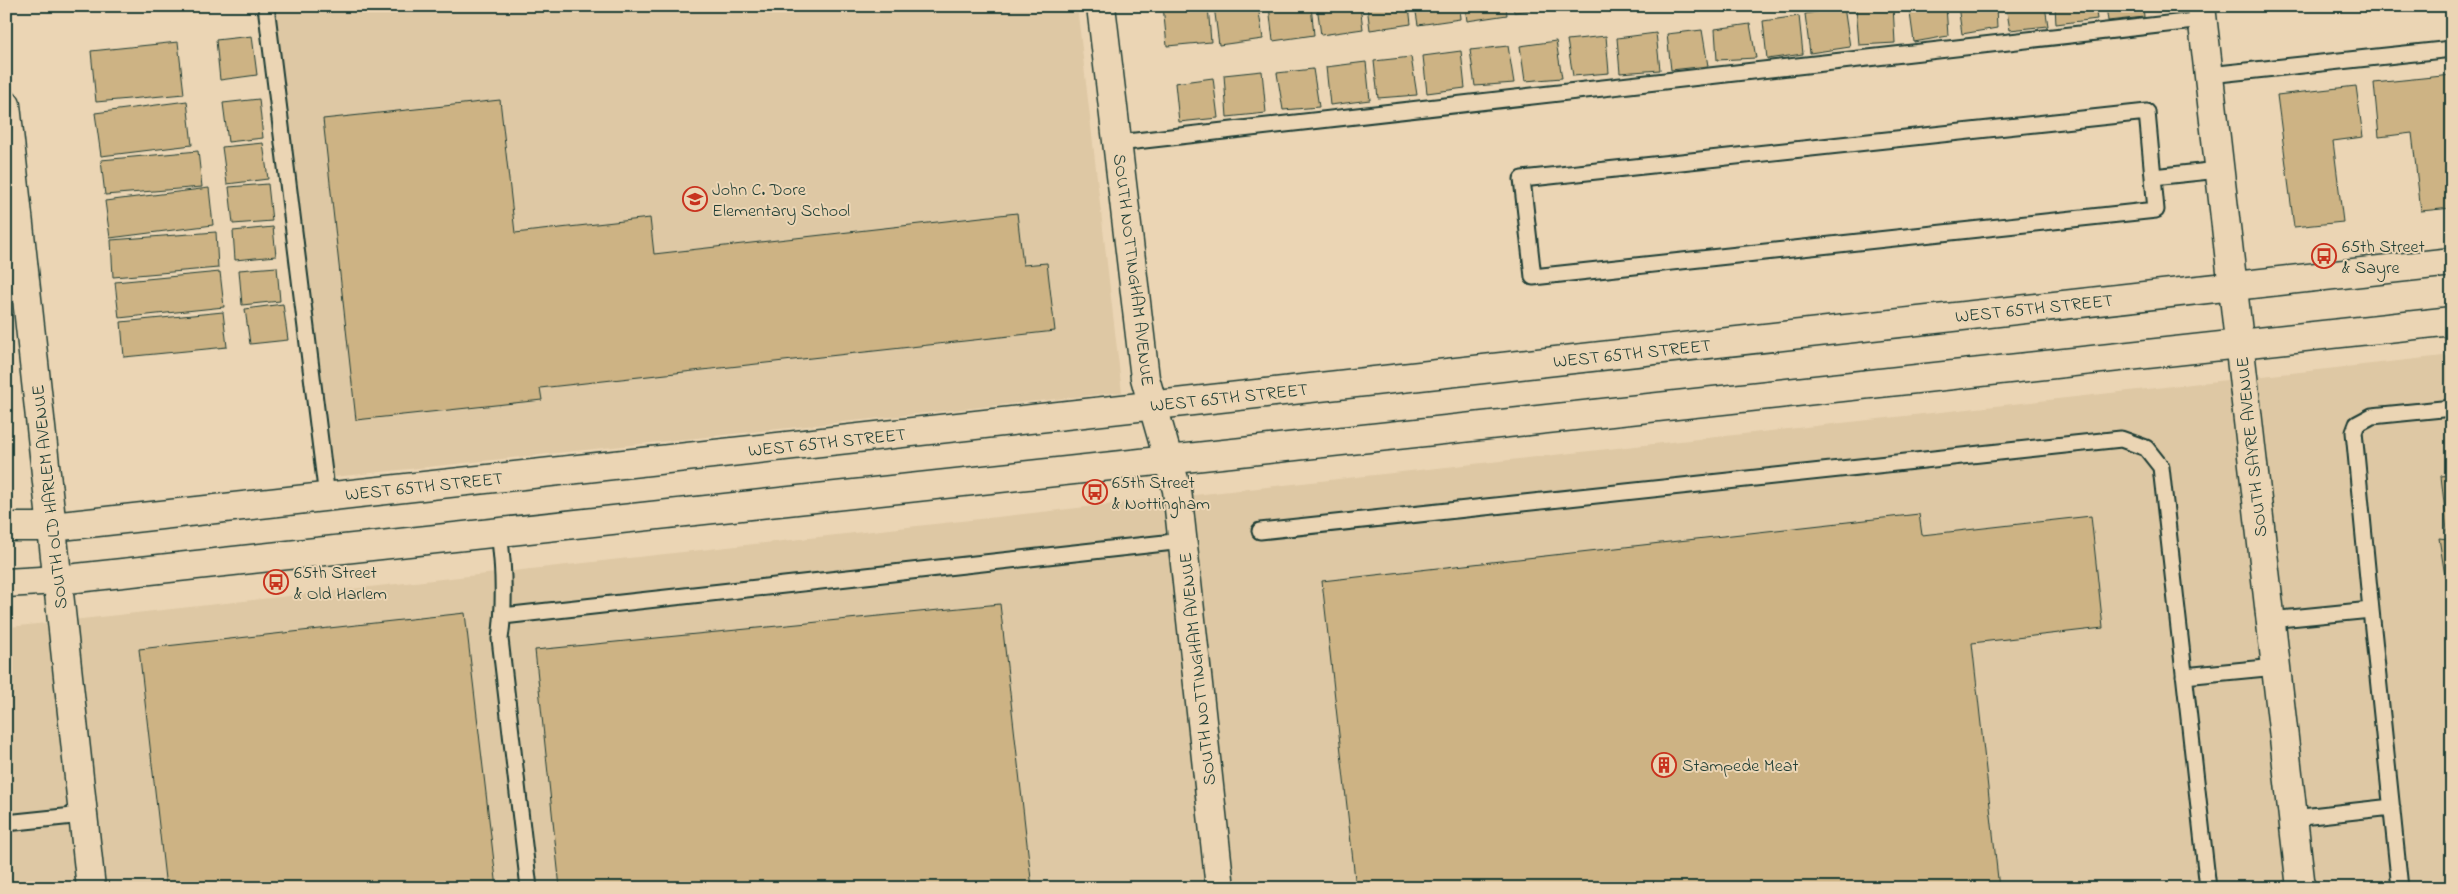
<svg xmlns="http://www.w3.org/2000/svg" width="2458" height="894" font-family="'Indie Flower',sans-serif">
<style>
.built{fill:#dec8a4}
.building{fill:#cdb384;stroke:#1f3d34}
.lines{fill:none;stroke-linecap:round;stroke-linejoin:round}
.lane-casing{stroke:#1f3d34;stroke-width:19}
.street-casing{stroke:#1f3d34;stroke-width:31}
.secondary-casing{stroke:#1f3d34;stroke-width:31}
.lane{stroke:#ebd5b4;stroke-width:15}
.street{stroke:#ebd5b4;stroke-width:28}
.secondary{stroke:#ebd5b4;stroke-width:28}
.labels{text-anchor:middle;stroke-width:4;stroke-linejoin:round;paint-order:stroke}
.poi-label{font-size:18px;fill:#1f3d34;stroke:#ebd5b4;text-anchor:start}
.street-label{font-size:18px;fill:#1f3d34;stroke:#ebd5b4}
</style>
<rect width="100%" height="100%" fill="#ebd5b4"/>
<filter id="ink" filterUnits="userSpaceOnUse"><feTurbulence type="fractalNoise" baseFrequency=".02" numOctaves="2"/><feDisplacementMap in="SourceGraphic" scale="10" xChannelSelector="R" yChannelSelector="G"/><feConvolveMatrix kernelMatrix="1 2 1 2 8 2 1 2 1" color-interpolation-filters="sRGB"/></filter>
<g filter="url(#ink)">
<path class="built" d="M266,6h811l45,386 -797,86z
M2452,355v533h-2446v-294l4,33z"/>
<path class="building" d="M1163,6h45l3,36 -44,4z
M1214,6h44l5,33 -44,6z
M1269,6h42l3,29 -41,6z
M1317,6h43l3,23 -42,6z
M1367,6h42l2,18 -41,6z
M1415,6h44l1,13 -42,6z
M1465,6h41l1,9 -40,6z
M1513,6h43v1l-42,5z
M1856,6h37l2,37 -36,2z
M1909,6h37l2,30 -34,6z
M1958,6h38l1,22 -35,6z
M2006,6h39l3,20 -38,4z
M2055,6h40l2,13 -41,5z
M2106,6h37l1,11 -36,4z
M1844,7l6,40 -40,6 -5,-39z
M1799,16l4,38 -36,5 -4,-38z
M1750,24l6,34 -39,2 -2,-31z
M1702,30l6,36 -37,4 -4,-36z
M1656,33l4,37 -40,3 -3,-35z
M252,36l5,39 -37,5 -4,-40z
M1606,36l3,37 -36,3 -6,-36z
M1556,41l6,37 -37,3 -5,-35z
M178,42l6,52 -88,8 -5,-51z
M1508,46l6,37 -39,3 -5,-36z
M1461,51l4,37 -38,5 -4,-37z
M1411,57l6,38 -39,3 -4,-37z
M1366,62l4,38 -40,5 -4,-38z
M1313,69l6,38 -36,3 -6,-37z
M1262,71l4,42 -39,4 -3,-42z
M2452,75v133l-31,3 -9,-78 -33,4 -5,-54z
M1213,78l5,40 -39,4 -4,-39z
M2356,86l7,51 -30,4 10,81 -49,5 -17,-132z
M259,99l4,39 -35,4 -5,-39z
M500,100l15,133 135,-15 4,36 363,-41 6,52 24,-2 8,68 -515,57 2,12 -186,20 -33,-301z
M187,101l5,44 -91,11 -6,-43z
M263,143l5,36 -41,5 -5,-37z
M198,151l4,36 -97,8 -4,-35z
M268,184l4,37 -39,3 -4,-37z
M209,188l4,37 -103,13 -5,-37z
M273,227l3,29 -41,4 -2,-29z
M216,232l2,36 -105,9 -2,-37z
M277,267l3,34 -38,4 -3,-35z
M220,272l4,35 -105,11 -4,-36z
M283,304l5,36 -38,4 -5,-35z
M223,312l4,35 -103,10 -3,-35z
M2452,475v100l-7,1 -6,-38 9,1 -7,-63z
M1919,514l3,21 169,-19 12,112 -131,15 27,245h-643l-34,-307z
M1000,604l32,284h-472l-25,-238z
M465,613l32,275h-331l-27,-239z
M2447,842h5v43z"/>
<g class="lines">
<defs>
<path id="lane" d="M266,6l61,491
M2209,75l243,-26
M1118,143l1085,-123
M2153,177l-6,-65 -625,67 11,98 623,-67 -3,-33 66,-7
M1260,531l861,-92 25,9 15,19 47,421
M499,533c5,35 6,70 1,106l29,249
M2371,610l29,278
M503,616l680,-75
M2270,620l101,-10 -17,-178 3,-8 15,-8 80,-8
M2184,676l92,-9
M2293,818l99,-11
M6,823l77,-8"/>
<path id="street" d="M1101,6l44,372 32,112 43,398
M2201,6l100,882
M6,105l85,783"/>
<path id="secondary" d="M6,527h46l2400,-265
M6,583l52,-3 2394,-259"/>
</defs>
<use href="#lane" class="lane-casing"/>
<use href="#street" class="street-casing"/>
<use href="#secondary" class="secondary-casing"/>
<use href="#lane" class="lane"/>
<use href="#street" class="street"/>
<use href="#secondary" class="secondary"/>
</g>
</g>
<defs>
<symbol id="school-ring" viewBox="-11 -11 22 22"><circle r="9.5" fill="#ebd5b4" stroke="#c8321e" stroke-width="1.5"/><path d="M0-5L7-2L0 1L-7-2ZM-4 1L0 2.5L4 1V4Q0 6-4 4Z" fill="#c8321e"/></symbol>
<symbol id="bus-ring" viewBox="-11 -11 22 22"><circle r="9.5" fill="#ebd5b4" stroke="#c8321e" stroke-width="1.5"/><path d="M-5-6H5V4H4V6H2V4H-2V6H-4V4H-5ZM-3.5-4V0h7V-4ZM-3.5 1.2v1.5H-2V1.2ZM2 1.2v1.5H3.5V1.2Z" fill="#c8321e"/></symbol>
<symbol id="building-ring" viewBox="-11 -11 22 22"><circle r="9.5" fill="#ebd5b4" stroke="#c8321e" stroke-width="1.5"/><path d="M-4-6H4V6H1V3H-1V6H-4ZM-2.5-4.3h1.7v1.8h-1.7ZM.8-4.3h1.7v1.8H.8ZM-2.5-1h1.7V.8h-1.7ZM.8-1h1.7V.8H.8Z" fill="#c8321e"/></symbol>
</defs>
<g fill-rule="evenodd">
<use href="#school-ring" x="681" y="185" width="28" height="28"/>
<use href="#bus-ring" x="2310" y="242" width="28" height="28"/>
<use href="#bus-ring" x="1081" y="478" width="28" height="28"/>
<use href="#bus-ring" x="262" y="568" width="28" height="28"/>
<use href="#building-ring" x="1650" y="751" width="28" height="28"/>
</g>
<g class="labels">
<g class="poi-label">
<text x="712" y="195">John C. Dore<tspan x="712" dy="21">Elementary School</tspan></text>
<text x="2342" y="252">65th Street<tspan x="2342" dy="21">&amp; Sayre</tspan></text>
<text x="1112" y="488">65th Street<tspan x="1112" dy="21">&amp; Nottingham</tspan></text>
<text x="294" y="578">65th Street<tspan x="294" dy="21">&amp; Old Harlem</tspan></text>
<text x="1682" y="771">Stampede Meat</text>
</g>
<g class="street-label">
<text transform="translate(1134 270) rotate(83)" y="6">SOUTH NOTTINGHAM AVENUE</text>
<text transform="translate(2034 308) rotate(-6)" y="6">WEST 65TH STREET</text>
<text transform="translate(1632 353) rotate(-6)" y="6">WEST 65TH STREET</text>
<text transform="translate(1229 397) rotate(-6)" y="6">WEST 65TH STREET</text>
<text transform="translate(827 442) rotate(-6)" y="6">WEST 65TH STREET</text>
<text transform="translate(2251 447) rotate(-96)" y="6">SOUTH SAYRE AVENUE</text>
<text transform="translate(424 486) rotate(-6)" y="6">WEST 65TH STREET</text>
<text transform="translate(49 497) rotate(-96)" y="6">SOUTH OLD HARLEM AVENUE</text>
<text transform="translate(1197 669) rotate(-96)" y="6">SOUTH NOTTINGHAM AVENUE</text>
</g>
</g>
<rect width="2458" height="894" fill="none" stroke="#ebd5b4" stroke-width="25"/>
<rect x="12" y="12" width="2433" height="869" fill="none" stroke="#1f3d34" stroke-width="2" filter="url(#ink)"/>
</svg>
